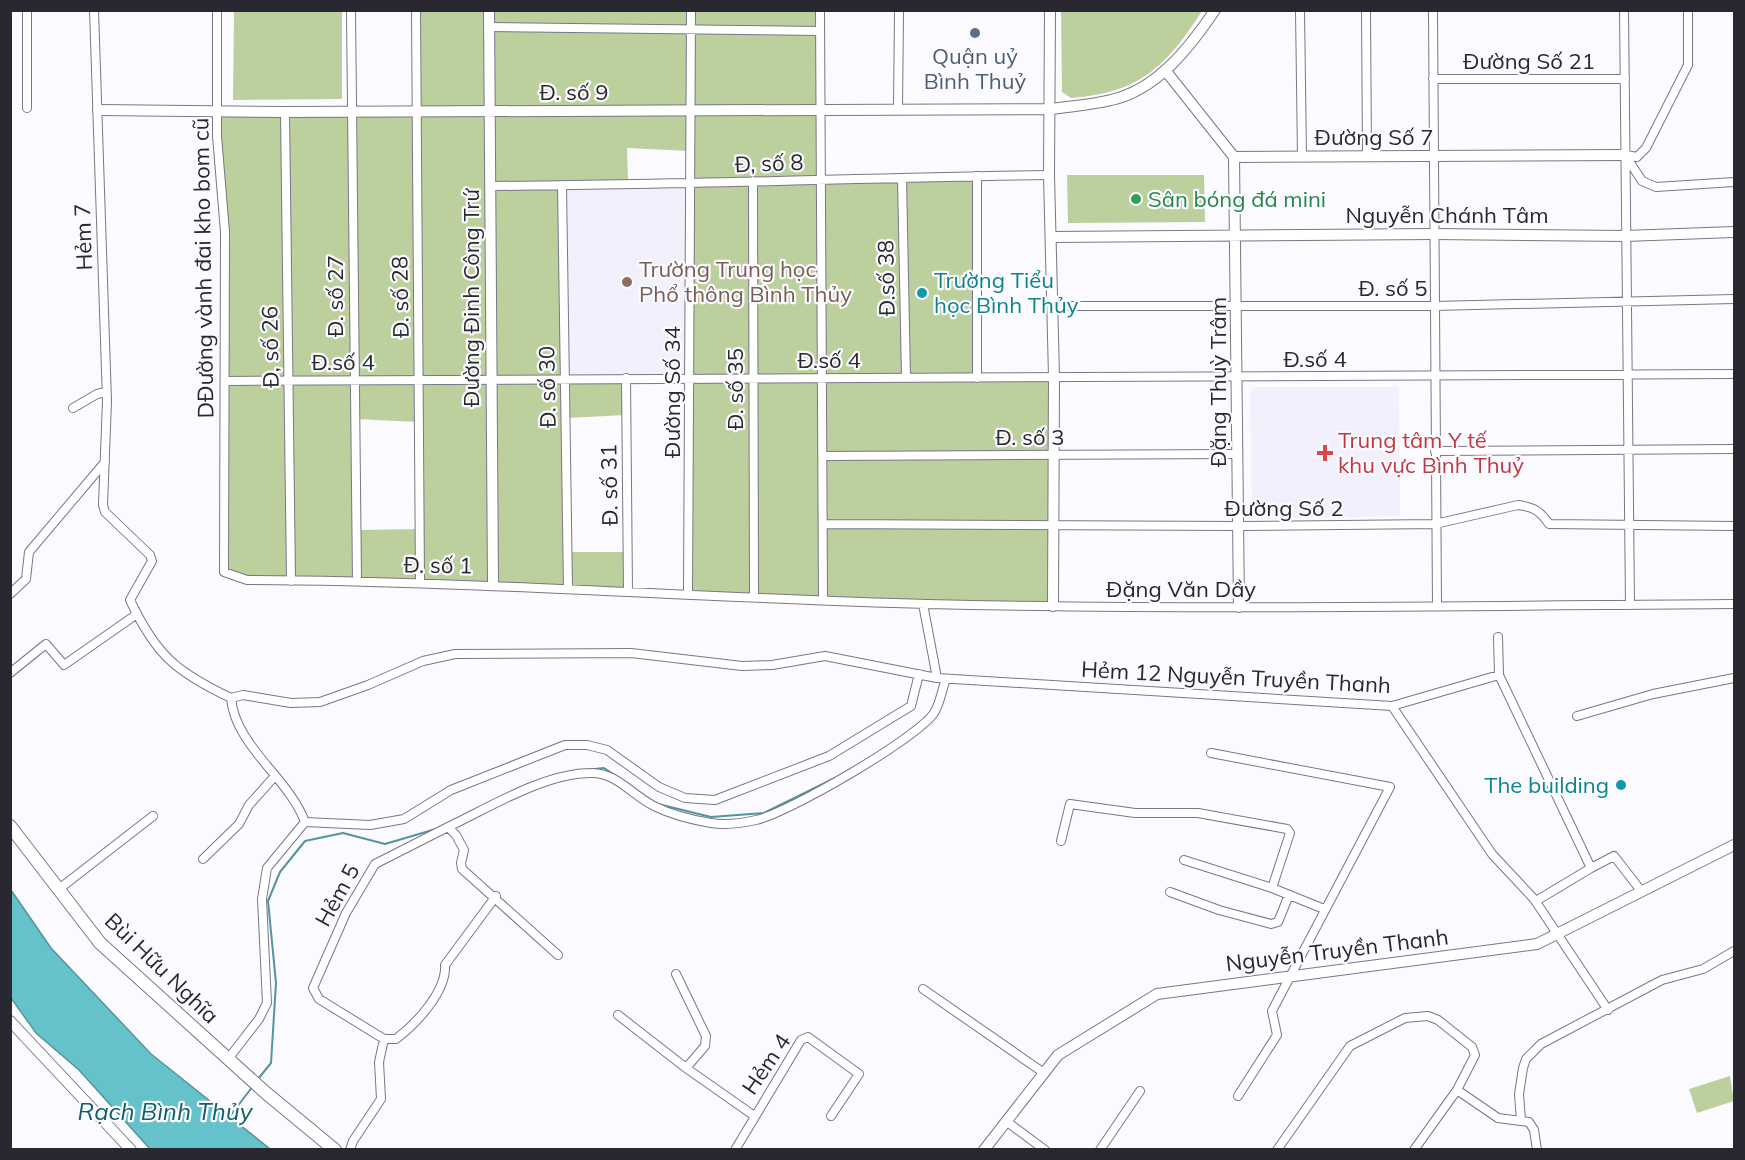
<svg xmlns="http://www.w3.org/2000/svg" width="1745" height="1160" font-family="Mulish,sans-serif">
<style>
.built{fill:#f2f0fc}
.green{fill:#bcd09d;fill-rule:evenodd}
.water{fill:#66c2ca;stroke:#54949c;stroke-width:1.5}
.lines{fill:none;stroke-linecap:round;stroke-linejoin:round}
.stream{stroke:#54949c;stroke-width:2}
.minor-casing{stroke:#797689;stroke-width:10}
.tertiary-casing{stroke:#797689;stroke-width:12}
.secondary-casing{stroke:#797689;stroke-width:14}
.minor{stroke:#fff;stroke-width:8}
.tertiary{stroke:#fff;stroke-width:10}
.secondary{stroke:#fff;stroke-width:12}
.service-dot{fill:#5c6f8a;stroke:#fbfbff;stroke-width:2}
.leisure-dot{fill:#2e9e5b;stroke:#fbfbff;stroke-width:2}
.education-dot{fill:#8d6e63;stroke:#fbfbff;stroke-width:2}
.culture-dot{fill:#0f9aa8;stroke:#fbfbff;stroke-width:2}
.health-dot{fill:#e0444e;stroke:#fbfbff;stroke-width:2}
.labels{text-anchor:middle;stroke-width:4.5;stroke-linejoin:round;paint-order:stroke}
.service-label{font-size:22px;fill:#4e5e75;stroke:#fbfbff}
.street-label{font-size:22px;fill:#29272f;stroke:#fbfbff}
.leisure-label{font-size:22px;fill:#27864d;stroke:#fbfbff;text-anchor:start}
.education-label{font-size:22px;fill:#785e54;stroke:#fbfbff;text-anchor:start}
.culture-label{font-size:22px;fill:#0d838f;stroke:#fbfbff;text-anchor:start}
.health-label{font-size:22px;fill:#be3a42;stroke:#fbfbff;text-anchor:start}
.water-label{font-size:24px;font-style:italic;fill:#106066;stroke:#fbfbff}
</style>
<rect width="100%" height="100%" fill="#fbfbff"/>
<path class="built" d="M687,184l2,193h-122l-2,-190z
M1256,387h143l1,129 -143,3 -5,-5 -2,-122z"/>
<path class="green" d="M234,11h108v88l-109,1z
M416,11h404l1,168h154l-1,198h80l-1,229 -365,-12 1,-443 -62,-3 1,32 -66,5 3,194 61,-1v37l-60,3 2,134h60v39l-381,-11 -23,-8 1,-191 -7,-271 198,2zM355,419l64,3 1,107 -64,1z
M1061,11v-1l141,1c-36,56 -63,82 -131,87l-9,-6z
M1067,175h137l1,47 -137,1z
M1730,1076l4,25 -37,12 -8,-24z"/>
<path class="water" d="M11,890l40,58 100,106 119,95h-120l-71,-79 -43,-37 -25,-35z"/>
<g class="lines">
<path class="stream" d="M568,772l36,-4 12,8
M658,804l53,13 53,-4 71,-35
M258,1079l13,-16 5,-80 -8,-82 12,-29 25,-31 38,-8 42,11 51,-15
M227,1120l26,-34"/>
<defs>
<path id="minor" d="M94,10l13,391 -4,104 2,7 45,43 2,6 -22,39c26,55 46,72 101,98
M217,10v126l8,96 -1,340 23,8c227,1 453,18 680,24 269,6 538,2 807,0
M351,10l6,571
M416,10l4,573
M820,10l3,589
M1300,10l2,147
M1366,10l1,146
M1433,10l4,596
M1624,10l6,595
M489,27l331,4
M1433,79h192
M27,108v-98
M898,109l1,-99
M285,112l6,469
M1626,155l11,2 9,-9 42,-83v-55
M1627,158l15,23 14,6 78,-5
M902,178l4,200
M753,181l1,416
M562,185l6,404
M490,186c187,-1 373,-8 559,-11
M1052,306h382l300,-7
M626,378l2,213
M977,378v-202
M225,381l1509,-7
M73,408l24,-14 9,-2
M1435,451l299,-2
M823,456l415,-2
M823,524l415,2 197,-2 83,-19c16,2 22,6 31,19l185,2
M10,594l16,-15 3,-27 76,-90
M688,594l3,-584
M923,604l14,74 455,28 107,-31 92,193 23,-12 28,36
M1498,637l1,38
M10,673l36,-29 18,21 73,-51
M1392,706l100,148 42,45 74,111
M1577,716l76,-22 81,-16
M1211,753l179,34 -118,224 5,24 -39,61
M305,822l65,3 34,-6 47,-29 114,-45h22l20,5 52,37 26,11 30,2 114,-44 82,-50 8,-32
M448,827c42,-20 97,-54 143,-54 25,-1 42,23 63,33 16,8 39,14 57,17 13,2 32,0 45,-3 32,-7 160,-81 178,-107 6,-9 8,-24 12,-34
M1061,841l9,-37 65,9h63l89,16 3,4 -18,55 52,21
M203,859l36,-35 10,-19 26,-29
M1184,860l88,28
M59,889l94,-73
M1170,892l49,18 52,14 7,-2 11,-27
M1536,901l55,-33
M676,974l30,62 -1,10 -19,22 67,47
M923,989l121,84
M618,1015l68,53
M384,1039h12c20,-15 51,-48 49,-74l51,-69
M228,1059l31,-40 8,-16 -5,-104 5,-31 38,-46c-16,-44 -70,-76 -74,-124l12,-3 48,8 29,-1 48,-17 55,-24 32,-7 176,-1 111,13 30,-1 53,-9 112,22
M1457,1090l41,28 23,3
M1006,1121l39,29
M350,1150l3,-9 28,-42 -2,-37 5,-23 -65,-40 -6,-11 33,-75 29,-49 73,-37 8,8 8,15 -3,13 1,6 96,86
M735,1150l66,-110 7,-3 51,37 -28,42
M1100,1150l40,-59
M1277,1150l73,-104 55,-28 23,-2 10,4 34,27 3,8 -18,35 -43,60
M1537,1150l-3,-20 -5,-8 -8,-1 -2,-27 4,-26 3,-9 15,-15 121,-64 41,-11 31,-18"/>
<path id="tertiary" d="M489,10l4,574
M1050,10l-1,165 5,202 -1,229
M1165,70l69,87 392,-2
M98,110l187,2 766,-3c20,-3 41,-4 60,-9 46,-10 79,-53 104,-90
M1234,157l5,450
M1052,237l382,-3 191,2 109,-4
M10,1021l121,129
M984,1150l74,-95 99,-61 380,-50 197,-99"/>
<path id="secondary" d="M10,826l90,117 166,150 69,57"/>
</defs>
<use href="#minor" class="minor-casing"/>
<use href="#tertiary" class="tertiary-casing"/>
<use href="#secondary" class="secondary-casing"/>
<use href="#minor" class="minor"/>
<use href="#tertiary" class="tertiary"/>
<use href="#secondary" class="secondary"/>
</g>
<circle class="service-dot" cx="975" cy="33" r="6"/>
<circle class="leisure-dot" cx="1136" cy="199" r="6"/>
<circle class="education-dot" cx="627" cy="282" r="6"/>
<g class="culture-dot">
<circle cx="922" cy="293" r="6"/>
<circle cx="1621" cy="785" r="6"/>
</g>
<path class="health-dot" d="M1322 444h6v6h6v6h-6v6h-6v-6h-6v-6h6z"/>
<g class="labels">
<g class="service-label">
<text x="975" y="64">Quận uỷ<tspan x="975" dy="25">Bình Thuỷ</tspan></text>
</g>
<g class="street-label">
<text x="1529" y="69">Đường Số 21</text>
<text x="574" y="100">Đ. số 9</text>
<text x="1374" y="145">Đường Số 7</text>
<text transform="translate(769 163) rotate(-2)" y="8">Đ, số 8</text>
<text x="1447" y="223">Nguyễn Chánh Tâm</text>
<text transform="translate(83 237) rotate(-92)" y="8">Hẻm 7</text>
<text transform="translate(203 268) rotate(-91)" y="8">DĐường vành đai kho bom cũ</text>
<text transform="translate(886 278) rotate(-91)" y="8">Đ.số 38</text>
<text x="1393" y="296">Đ. số 5</text>
<text transform="translate(335 296) rotate(-90)" y="8">Đ. số 27</text>
<text transform="translate(400 297) rotate(-91)" y="8">Đ. số 28</text>
<text transform="translate(471 298) rotate(-90)" y="8">Đường Đinh Công Trứ</text>
<text transform="translate(270 347) rotate(-91)" y="8">Đ, số 26</text>
<text x="1315" y="367">Đ.số 4</text>
<text x="829" y="368">Đ.số 4</text>
<text x="343" y="370">Đ.số 4</text>
<text transform="translate(1218 382) rotate(-90)" y="8">Đặng Thuỳ Trâm</text>
<text transform="translate(547 387) rotate(-91)" y="8">Đ. số 30</text>
<text transform="translate(735 389) rotate(-90)" y="8">Đ. số 35</text>
<text transform="translate(672 392) rotate(-90)" y="8">Đường Số 34</text>
<text x="1030" y="445">Đ. số 3</text>
<text transform="translate(609 485) rotate(-91)" y="8">Đ. số 31</text>
<text x="1284" y="516">Đường Số 2</text>
<text transform="translate(438 565) rotate(1)" y="8">Đ. số 1</text>
<text x="1181" y="597">Đặng Văn Dầy</text>
<text transform="translate(1236 677) rotate(3)" y="8">Hẻm 12 Nguyễn Truyền Thanh</text>
<text transform="translate(337 895) rotate(-61)" y="8">Hẻm 5</text>
<text transform="translate(1337 950) rotate(-7)" y="8">Nguyễn Truyền Thanh</text>
<text transform="translate(162 968) rotate(44)" y="8">Bùi Hữu Nghĩa</text>
<text transform="translate(766 1064) rotate(-56)" y="8">Hẻm 4</text>
</g>
<g class="leisure-label">
<text x="1148" y="207">Sân bóng đá mini</text>
</g>
<g class="education-label">
<text x="639" y="277">Trường Trung học<tspan x="639" dy="25">Phổ thông Bình Thủy</tspan></text>
</g>
<g class="culture-label">
<text x="934" y="288">Trường Tiểu<tspan x="934" dy="25">học Bình Thủy</tspan></text>
<text x="1609" y="793" text-anchor="end">The building</text>
</g>
<g class="health-label">
<text x="1338" y="448">Trung tâm Y tế<tspan x="1338" dy="25">khu vực Bình Thuỷ</tspan></text>
</g>
<g class="water-label">
<text x="165" y="1120">Rạch Bình Thủy</text>
</g>
</g>
<rect width="1745" height="1160" fill="none" stroke="#29272f" stroke-width="24"/>
</svg>
